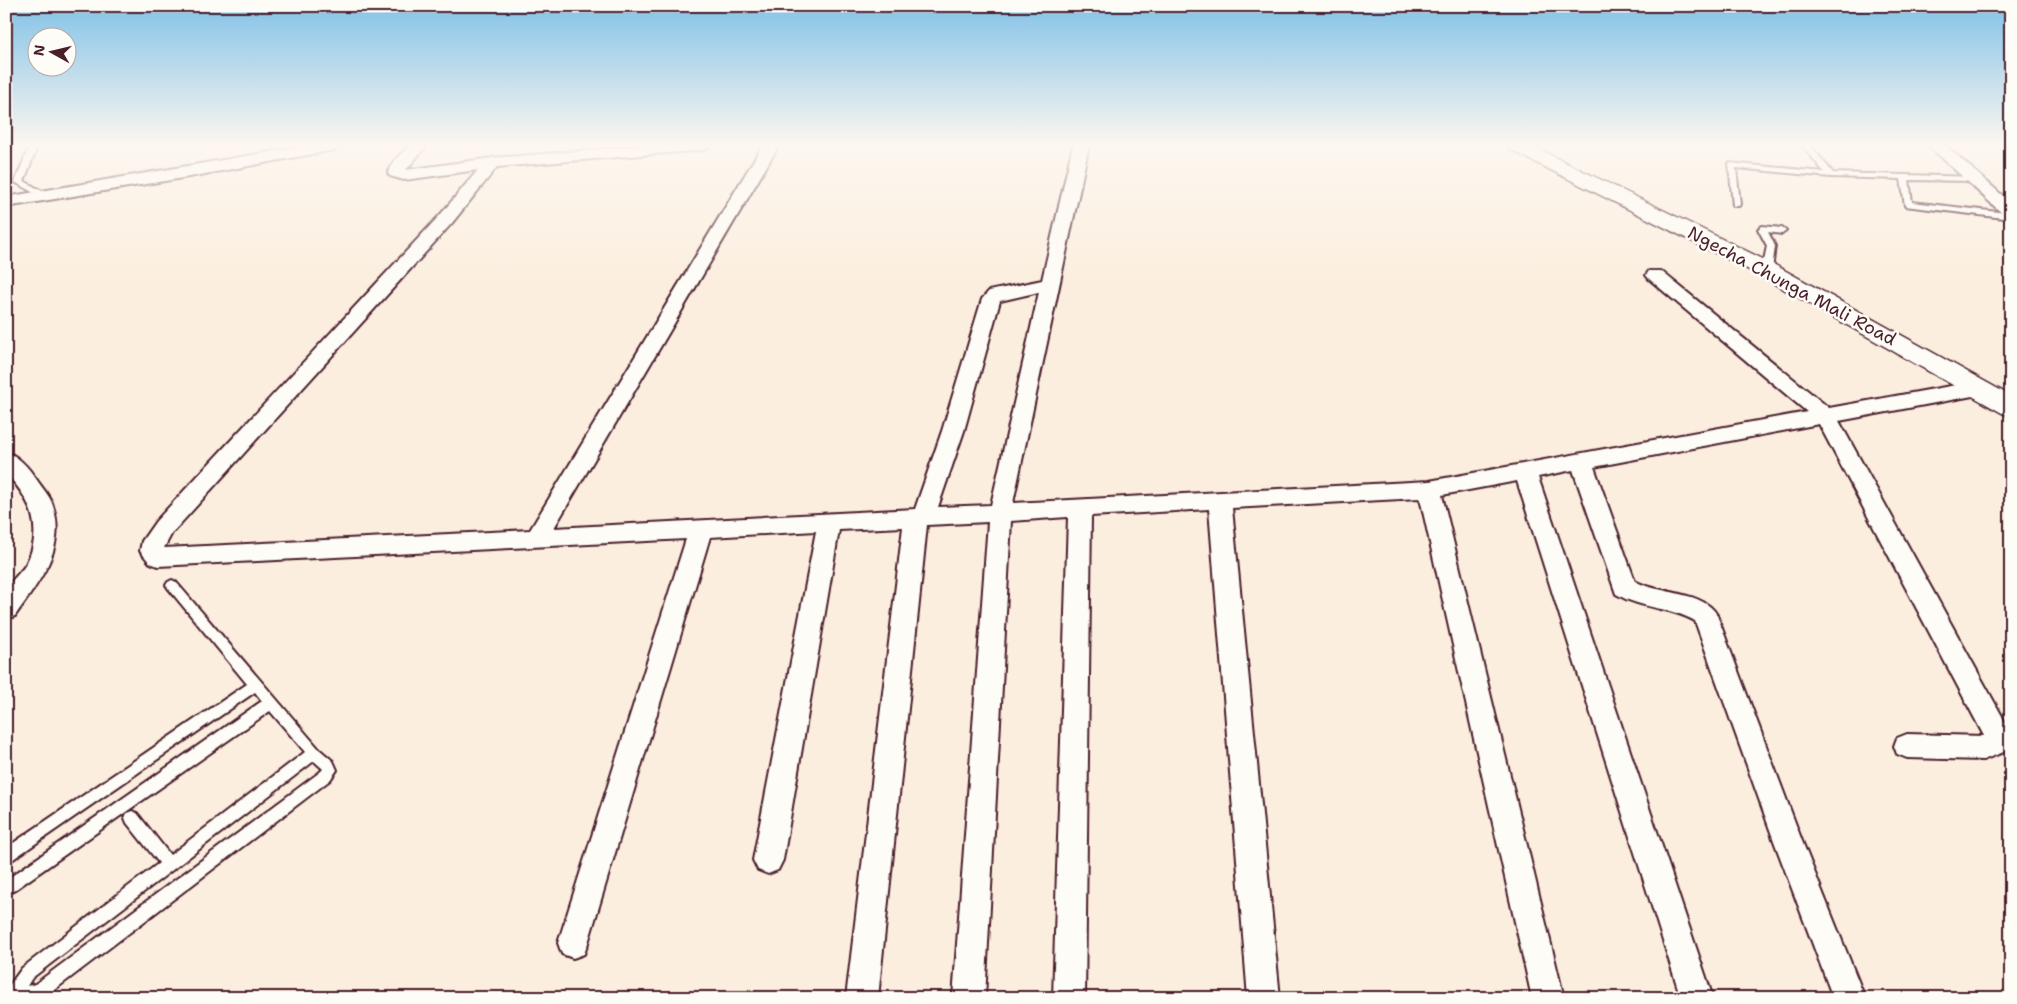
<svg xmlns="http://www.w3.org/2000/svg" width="2017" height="1004" font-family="'Shantell Sans',sans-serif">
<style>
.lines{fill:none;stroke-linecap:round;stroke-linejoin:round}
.service-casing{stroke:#4a1f2b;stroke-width:4}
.minor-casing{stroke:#4a1f2b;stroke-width:4}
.primary-casing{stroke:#4a1f2b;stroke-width:3}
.service{fill:#fdfcf7;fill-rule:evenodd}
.minor{fill:#fdfcf7;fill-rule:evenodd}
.primary{fill:#fdfcf7;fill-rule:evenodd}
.labels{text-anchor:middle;stroke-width:5;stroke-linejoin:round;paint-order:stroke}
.street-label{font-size:18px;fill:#4a1f2b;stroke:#fdfcf7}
</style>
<rect width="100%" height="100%" fill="#fbeede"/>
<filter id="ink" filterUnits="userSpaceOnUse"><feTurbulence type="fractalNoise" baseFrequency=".02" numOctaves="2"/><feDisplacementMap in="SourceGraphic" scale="10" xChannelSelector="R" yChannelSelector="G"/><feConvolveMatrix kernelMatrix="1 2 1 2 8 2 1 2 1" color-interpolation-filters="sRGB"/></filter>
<g filter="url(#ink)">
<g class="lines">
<defs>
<path id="service" d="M30,145h8l-14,36 18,10 1,2 -4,3 -24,-14z
M1802,145h8l23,28 145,4 1,2 -4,2 -66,-1 3,22 95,11 4,2v8l-7,-5 -99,-12 -4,-27 -70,-2 -95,-9 4,36 -1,2h-6l-4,-43 95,9z
M1762,226l20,2 4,3 -4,3 -14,-2 7,14 -3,24 -5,3 -5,-3 5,-24 -9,-17z
M172,580l4,2 143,167 14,12 4,9 -7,10 -285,217 -39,1v-8l16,-22 137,-105 -32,-40 -2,-5 2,-5 5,-2 5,2 33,42 135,-103 -35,-41 -264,185v-16l256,-179 -7,-9 -249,172v-16l241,-164 -79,-96 -2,-3 2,-3zM314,761l9,8 -3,3 -285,212 -8,2 5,-8z"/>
<path id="minor" d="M310,145h32l-8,5 -145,27 -183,30v-10z
M410,145h17l-21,25 86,-12 160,-13h60l-8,5 -207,17 -45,56 -280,310 -8,15 366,-18 233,-385h16l-225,383 361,-19 27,-78 40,-132 7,-8 53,-11 31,-135h16l-76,358 416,-22 378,-69 -158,-133 -3,-4 3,-4h12l168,137 149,-27 7,2 3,5 -3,5 -7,2 -139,26 163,295 9,23 -7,13 -21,8 -76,-2 -10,-4 -3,-8 3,-8 10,-4 77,2 -165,-312 -225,43 41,114c22,13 70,10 82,34l85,226 63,157h-32l-59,-157 -79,-220c-24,-14 -54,-12 -79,-27l-43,-124 -35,7 175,521h-32l-164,-517 -75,14 122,503h-32l-112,-500 -188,10 48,490h-32l-39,-489 -118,7 -6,482h-32l15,-481 -57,4 -26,477h-32l35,-476 -61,3 -49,473h-32l57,-471 -64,3 -56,330 -5,10 -10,4 -10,-4 -5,-10 63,-329 -106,6 -122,406 -4,11 -11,4 -11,-4 -4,-11 128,-404 -528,27 -8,-3 -10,-12 2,-10 14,-20 284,-306 38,-45 -74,10 -14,-4 -2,-3 6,-12zM1039,292l-48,213 -53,2 26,-76 36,-130z
M1928,145h17l66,58v14l-6,-1z
M6,452c14,4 25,19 33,31 5,7 12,15 14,23 14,43 -15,77 -38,110l-9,3c0,-9 -1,-19 0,-27 2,-10 15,-19 20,-28 18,-34 5,-66 -20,-90z"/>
<path id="primary" d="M1506,145h24l245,120 236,131v20l-9,-3 -243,-138 -250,-126z"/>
</defs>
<use href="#service" class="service-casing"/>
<use href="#minor" class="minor-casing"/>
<use href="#primary" class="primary-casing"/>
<use href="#service" class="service"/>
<use href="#minor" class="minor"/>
<use href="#primary" class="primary"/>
</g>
</g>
<linearGradient id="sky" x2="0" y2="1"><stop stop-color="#82c2e7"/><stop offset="0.51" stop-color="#fdf7f0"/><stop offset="1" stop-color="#fdf7f0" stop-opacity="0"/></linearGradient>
<rect width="2017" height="285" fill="url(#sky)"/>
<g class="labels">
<g class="street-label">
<text transform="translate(1792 286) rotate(28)" y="6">Ngecha Chunga Mali Road</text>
</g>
</g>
<rect width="2017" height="1004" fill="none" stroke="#fdfcf7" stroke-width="25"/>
<rect x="12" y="12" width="1992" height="979" fill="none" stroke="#4a1f2b" stroke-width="2" filter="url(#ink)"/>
<g transform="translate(52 52) rotate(278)"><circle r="24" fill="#fdfcf7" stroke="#b5a4a5"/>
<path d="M0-4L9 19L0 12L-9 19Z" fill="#4a1f2b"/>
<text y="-8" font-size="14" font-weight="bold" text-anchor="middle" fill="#4a1f2b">N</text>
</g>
</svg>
